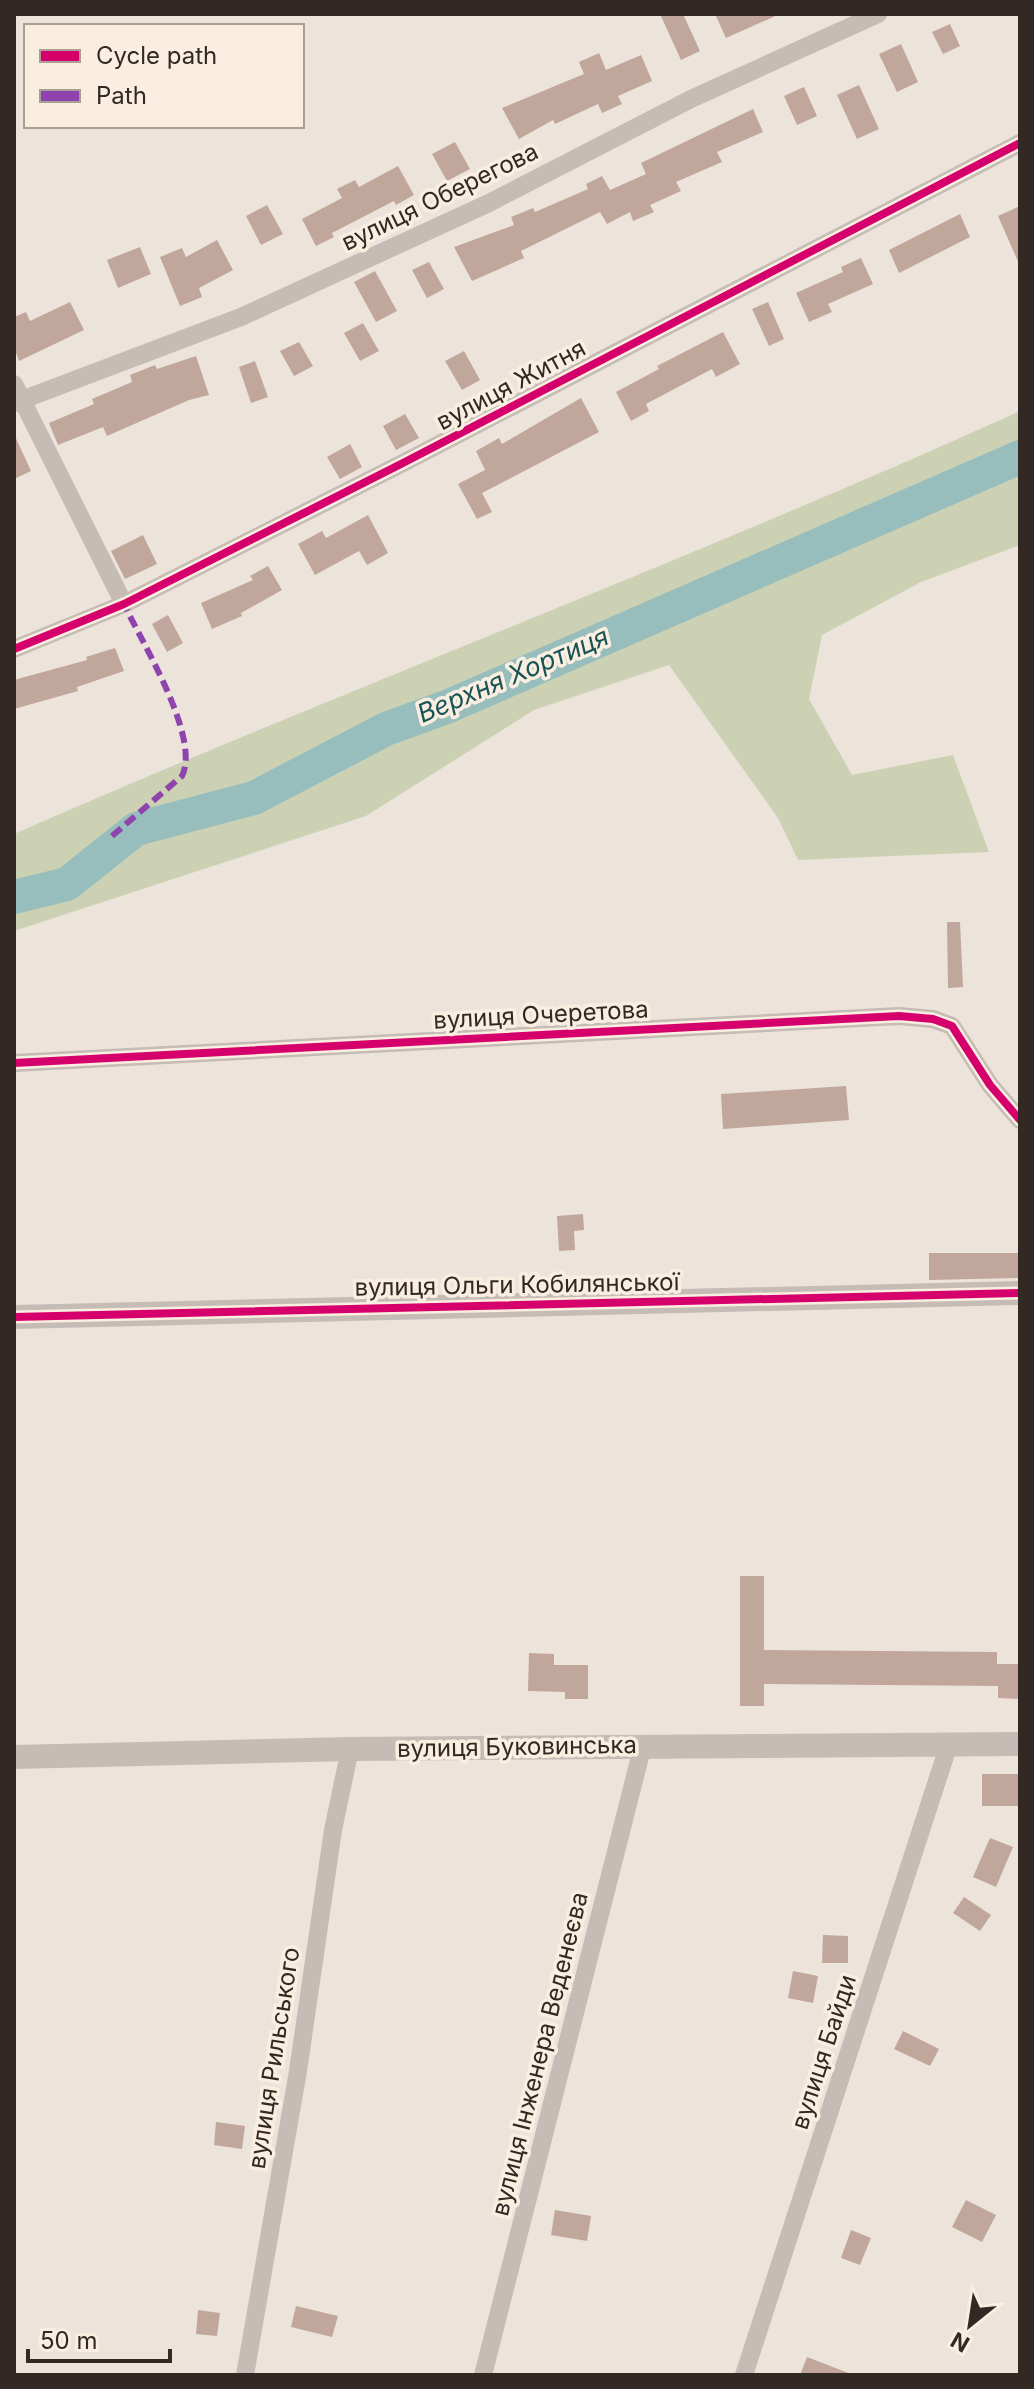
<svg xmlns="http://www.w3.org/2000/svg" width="1034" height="2389" font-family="Inter,sans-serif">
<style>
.green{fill:#ccd1b4}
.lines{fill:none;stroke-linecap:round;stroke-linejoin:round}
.river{stroke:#97bebd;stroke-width:34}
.building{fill:#c1a69c}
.minor{stroke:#c4bcb5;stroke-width:18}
.tertiary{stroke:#c4bcb5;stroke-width:24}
.quiet{stroke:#8e44ad;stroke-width:6;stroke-dasharray:12 6;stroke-linecap:butt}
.cycleway-casing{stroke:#faeee1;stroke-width:13}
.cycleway{stroke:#d6006c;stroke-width:8}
.labels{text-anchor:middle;stroke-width:7;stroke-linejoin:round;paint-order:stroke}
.street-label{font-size:24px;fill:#332924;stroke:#faeee1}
.water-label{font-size:26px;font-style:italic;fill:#185356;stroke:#faeee1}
</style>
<rect width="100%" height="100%" fill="#ece4db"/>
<path class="green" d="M1020,411v134l-99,37 -99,53 -13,64 43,76 101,-20 36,97 -191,8 -20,-42 -109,-153 -135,45 -168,106 -352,115v-97c333,-146 675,-273 1006,-423z"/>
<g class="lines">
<path class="river" d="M14,897l53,-13 69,-55 118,-31 132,-69 63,-23 571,-249"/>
</g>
<path class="building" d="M660,14h23l17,37 -19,9z
M715,14h65l-54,24z
M950,24l10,22 -17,8 -11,-22z
M901,44l17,38 -21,10 -18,-38z
M599,53l7,17 35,-15 11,26 -34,15 4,8 -20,9 -4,-9 -43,20 -2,-4 -34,19 -17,-31 82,-34 -5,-12z
M859,85l20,44 -22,10 -20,-44z
M804,87l13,29 -20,9 -13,-29z
M753,109l10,23 -46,20 5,10 -46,20 5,9 -31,14 4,7 -21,9 -3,-9 -23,12 -7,-12 -79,39 3,7 -52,23 -18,-34 60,-22 -3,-8 22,-9 2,4 53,-23 -2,-5 16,-8 8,14 36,-16 -5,-11z
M455,142l15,27 -23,12 -15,-27z
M398,166l16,29 -18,10 -2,-4 -62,32 2,4 -18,9 -14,-27 40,-21 -5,-9 18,-9 4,7z
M267,205l16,29 -22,11 -15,-29z
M1020,206v60l-22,-50z
M960,214l10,23 -71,36 -10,-23z
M217,240l16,30 -34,18 3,9 -22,9 -20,-49 22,-9 4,9z
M140,247l11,27 -33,14 -11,-28z
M861,258l12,26 -45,20 4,8 -23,10 -13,-29 47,-21 -2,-5z
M429,262l15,27 -17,9 -15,-28z
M375,271l22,40 -21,11 -22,-40z
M70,302l14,28 -65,31 -5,-14v-30l12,-5 4,9z
M768,302l16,37 -15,7 -17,-37z
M363,323l16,28 -19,10 -16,-28z
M723,332l17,32 -24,13 -4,-8 -66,35 3,7 -18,10 -15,-29 43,-23 -2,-3z
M299,342l14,24 -19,10 -14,-25z
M464,351l16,29 -18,10 -17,-29z
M196,356l13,39 -20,5 -82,36 -4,-9 -45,18 -9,-22 45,-19 -2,-5 40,-17 -2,-7 25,-10 2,4z
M255,361l13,36 -17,6 -12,-36z
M581,398l18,34 -117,61 10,19 -15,7 -19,-35 27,-14 -9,-19 23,-13 3,6z
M405,414l14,24 -23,12 -13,-24z
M14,434l17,37 -17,8z
M350,444l12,23 -22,12 -13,-22z
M368,515l20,38 -21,12 -8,-14 -44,24 -17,-31 24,-13 4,7z
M143,535l14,29 -32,15 -14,-28z
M268,566l14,24 -41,23 1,3 -30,13 -11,-26 52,-23 -3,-4z
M168,615l15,28 -16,9 -15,-28z
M115,648l9,23 -47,16 1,4 -64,18v-29l73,-20 -1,-3z
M947,922h13l3,65 -15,1z
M846,1086l3,34 -126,9 -2,-35z
M583,1214l1,16 -10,1 1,19 -16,1 -2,-35z
M929,1253h91v25l-91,2z
M740,1576h24v74l233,2v12h23v35l-22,-1v-12l-234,-2v22h-24z
M529,1653l25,1v11h34v34h-23v-7l-37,-1z
M982,1774h38v32h-38z
M990,1838l23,9 -17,40 -23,-10z
M964,1897l27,18 -11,16 -27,-18z
M823,1935l25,1v27h-26z
M793,1971l25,5 -5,27 -25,-5z
M903,2031l36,18 -9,17 -36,-17z
M216,2122l29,4 -3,23 -28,-4z
M966,2200l30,15 -14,27 -30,-15z
M555,2210l36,6 -4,25 -36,-6z
M851,2230l20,8 -11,27 -19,-7z
M296,2306l42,10 -6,21 -41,-10z
M198,2310l22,3 -3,23 -21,-2z
M807,2357l44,17v1h-51z"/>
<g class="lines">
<path class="minor" d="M14,384l110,220
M14,403l227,-86 248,-114 202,-104 187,-85
M14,649l110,-45 277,-140 619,-321
M14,1063l885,-47 34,3 19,7 38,59 30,35
M245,2375l53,-304 35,-241 17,-81
M483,2375l160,-630
M744,2375l205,-631"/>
<path class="tertiary" d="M14,1317l1006,-24
M14,1757l336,-8 670,-5"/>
<path class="quiet" d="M112,836l70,-60c19,-39 -40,-133 -58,-172"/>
<defs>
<path id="cycleway" d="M14,649l110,-45 277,-140 619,-321
M14,1063l885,-47 34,3 19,7 38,59 30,35
M14,1317l1006,-24"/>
</defs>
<use href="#cycleway" class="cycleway-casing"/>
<use href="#cycleway" class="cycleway"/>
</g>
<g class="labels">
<g class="street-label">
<text transform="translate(440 197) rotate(-26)" y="8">вулиця Оберегова</text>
<text transform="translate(511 385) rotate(-28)" y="8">вулиця Житня</text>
<text transform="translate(541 1015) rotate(-3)" y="8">вулиця Очеретова</text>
<text transform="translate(517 1285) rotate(-1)" y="8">вулиця Ольги Кобилянської</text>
<text transform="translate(517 1747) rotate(-1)" y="8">вулиця Буковинська</text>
<text transform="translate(824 2052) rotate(-72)" y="8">вулиця Байди</text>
<text transform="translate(540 2054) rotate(-76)" y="8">вулиця Інженера Веденеєва</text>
<text transform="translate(274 2058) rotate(-81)" y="8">вулиця Рильського</text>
</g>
<g class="water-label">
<text transform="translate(513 675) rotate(-23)" y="9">Верхня Хортиця</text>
</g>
</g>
<rect width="1034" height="2389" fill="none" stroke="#332924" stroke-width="32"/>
<rect x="24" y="24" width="280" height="104" fill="#faeee1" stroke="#aa9f95" stroke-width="2"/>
<rect x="40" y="50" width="40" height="12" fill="#d6006c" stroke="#aa9f95" stroke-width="2"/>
<text x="96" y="64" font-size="24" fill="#332924">Cycle path</text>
<rect x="40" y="90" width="40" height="12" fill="#8e44ad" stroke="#aa9f95" stroke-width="2"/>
<text x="96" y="104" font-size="24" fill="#332924">Path</text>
<g transform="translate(970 2325) rotate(210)" stroke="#faeee1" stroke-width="6" paint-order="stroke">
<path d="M0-6L14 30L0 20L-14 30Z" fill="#332924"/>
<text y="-12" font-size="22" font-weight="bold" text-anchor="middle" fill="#332924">N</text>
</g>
<path d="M28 2349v12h142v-12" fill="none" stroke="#332924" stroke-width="4"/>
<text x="40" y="2349" font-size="24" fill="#332924" stroke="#faeee1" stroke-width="6" paint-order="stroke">50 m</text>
</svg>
